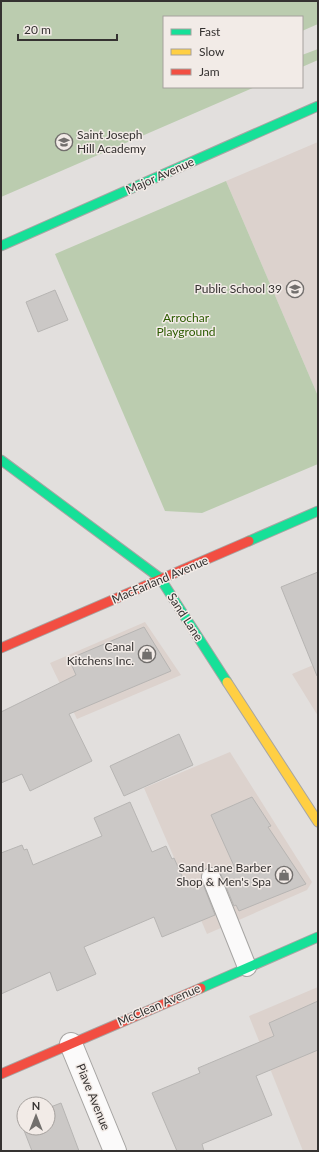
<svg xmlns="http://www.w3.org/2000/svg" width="319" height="1152" font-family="Lato,sans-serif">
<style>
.built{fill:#dcd2cd}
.green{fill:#bbccaf}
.building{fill:#cbc8c6;stroke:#b7b5b3}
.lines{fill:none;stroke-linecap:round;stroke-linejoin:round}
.lane-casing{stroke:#a7a5a3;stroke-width:20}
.street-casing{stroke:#a7a5a3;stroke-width:24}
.fast-casing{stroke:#a7a5a3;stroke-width:11}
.slow-casing{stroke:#a7a5a3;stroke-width:11}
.jam-casing{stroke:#a7a5a3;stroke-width:11}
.lane{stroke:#fbfafa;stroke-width:18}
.street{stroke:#fbfafa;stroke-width:22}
.fast{stroke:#16e098;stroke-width:9}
.slow{stroke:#ffcf43;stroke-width:9}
.jam{stroke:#f24e42;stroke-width:9}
.labels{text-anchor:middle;stroke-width:3;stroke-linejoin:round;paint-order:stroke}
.poi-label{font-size:12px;fill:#353231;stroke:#f2ebe7;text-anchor:end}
.street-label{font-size:12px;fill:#353231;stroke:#f2ebe7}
.park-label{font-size:12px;fill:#2c5b01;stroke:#f2ebe7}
</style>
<rect width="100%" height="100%" fill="#e2dfdd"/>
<path class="built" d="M318,142v254l-92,-215z
M145,622l36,53 -104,44 -27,-56z
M318,663v53l-26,-42z
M230,752l82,130 -5,8 -100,44 -63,-146z
M318,987v164h-15l-54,-135z"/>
<path class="green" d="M1,1h317v23l-16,7v-14h-138v70h91l-254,110z
M318,49v11l-16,7v-12z
M226,181l92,215v68l-116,49 -37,-2 -110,-257z"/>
<path class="building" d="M55,290l13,30 -30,12 -12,-30z
M318,572v104h-1l-36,-89z
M144,627l27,44 -102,43 23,47 -62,30 -8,-17 -21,9v-71l75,-37 -7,-16z
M179,734l14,31 -69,31 -14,-30z
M252,797l19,29 -3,1 38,57 -67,27 -3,-6 -2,1 -14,-34 14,-6 -23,-51z
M130,802l22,50 14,-6 6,13 2,-1 12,27 15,-6 14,36 -53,22 -8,-20 -70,30 12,27 -39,17 -7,-19 -49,22v-141l21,-8 2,5 3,-1 6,16 69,-29 -8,-18z
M318,1001v49l-62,26 16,39 -70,29 2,7h-27l-25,-58 48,-20 -2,-5 76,-32 -5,-13z
M61,1103l18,48h-47l-12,-31 4,-2v10h24v-20z"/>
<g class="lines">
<defs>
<path id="lane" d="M211,877l36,90"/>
<path id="street" d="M71,1044l44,107"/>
<path id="fast" d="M1,246l317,-140
M1,460l159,118 67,104
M249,541l69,-30
M201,988l117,-51"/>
<path id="slow" d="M227,682l91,140"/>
<path id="jam" d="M1,648l248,-107
M1,1074l200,-86"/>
</defs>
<use href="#lane" class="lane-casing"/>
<use href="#street" class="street-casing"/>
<use href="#fast" class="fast-casing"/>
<use href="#slow" class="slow-casing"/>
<use href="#jam" class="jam-casing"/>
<use href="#lane" class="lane"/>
<use href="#street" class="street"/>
<use href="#fast" class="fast"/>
<use href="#slow" class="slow"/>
<use href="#jam" class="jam"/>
</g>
<defs>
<symbol id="school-ring" viewBox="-11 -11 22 22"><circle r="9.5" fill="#f2ebe7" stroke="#726f6d" stroke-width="1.5"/><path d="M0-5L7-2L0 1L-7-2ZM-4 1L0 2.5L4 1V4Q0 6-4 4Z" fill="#726f6d"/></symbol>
<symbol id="shop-ring" viewBox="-11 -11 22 22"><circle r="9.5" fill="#f2ebe7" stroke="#726f6d" stroke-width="1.5"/><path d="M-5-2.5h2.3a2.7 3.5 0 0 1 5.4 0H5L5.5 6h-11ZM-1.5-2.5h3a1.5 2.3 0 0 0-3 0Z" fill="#726f6d"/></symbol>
</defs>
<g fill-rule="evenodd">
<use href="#school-ring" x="54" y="132" width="20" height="20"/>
<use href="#school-ring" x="285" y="279" width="20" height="20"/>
<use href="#shop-ring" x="137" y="644" width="20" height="20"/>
<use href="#shop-ring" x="274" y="865" width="20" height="20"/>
</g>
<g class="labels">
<g class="poi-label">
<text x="77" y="139" text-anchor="start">Saint Joseph<tspan x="77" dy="14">Hill Academy</tspan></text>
<text x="282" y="293">Public School 39</text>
<text x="134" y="651">Canal<tspan x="134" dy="14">Kitchens Inc.</tspan></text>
<text x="271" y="872">Sand Lane Barber<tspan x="271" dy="14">Shop &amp; Men's Spa</tspan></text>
</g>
<g class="street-label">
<text transform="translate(160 176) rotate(-24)" y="4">Major Avenue</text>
<text transform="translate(160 580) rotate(-23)" y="4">MacFarland Avenue</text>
<text transform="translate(185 617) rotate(57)" y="4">Sand Lane</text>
<text transform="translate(159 1005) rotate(-23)" y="4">McClean Avenue</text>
<text transform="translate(93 1097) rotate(68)" y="4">Piave Avenue</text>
</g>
<g class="park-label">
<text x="186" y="322">Arrochar<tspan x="186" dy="14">Playground</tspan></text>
</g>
</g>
<rect width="319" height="1152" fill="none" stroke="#353231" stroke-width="4"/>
<rect x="163" y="16" width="140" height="72" fill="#f2ebe7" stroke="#a6a19e"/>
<rect x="171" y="29" width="20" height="6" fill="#16e098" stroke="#a6a19e"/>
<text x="199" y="36" font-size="12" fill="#353231">Fast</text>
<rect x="171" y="49" width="20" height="6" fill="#ffcf43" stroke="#a6a19e"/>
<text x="199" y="56" font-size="12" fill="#353231">Slow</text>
<rect x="171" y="69" width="20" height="6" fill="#f24e42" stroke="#a6a19e"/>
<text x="199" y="76" font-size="12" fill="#353231">Jam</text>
<g transform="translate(36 1116)"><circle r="19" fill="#f2ebe7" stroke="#a6a19e"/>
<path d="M0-3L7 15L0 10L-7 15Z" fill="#726f6d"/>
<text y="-6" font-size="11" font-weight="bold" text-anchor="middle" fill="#353231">N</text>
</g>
<path d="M18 34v6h99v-6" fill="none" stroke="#353231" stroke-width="2"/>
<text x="24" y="34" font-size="12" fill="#353231" stroke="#f2ebe7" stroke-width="3" paint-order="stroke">20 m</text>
</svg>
